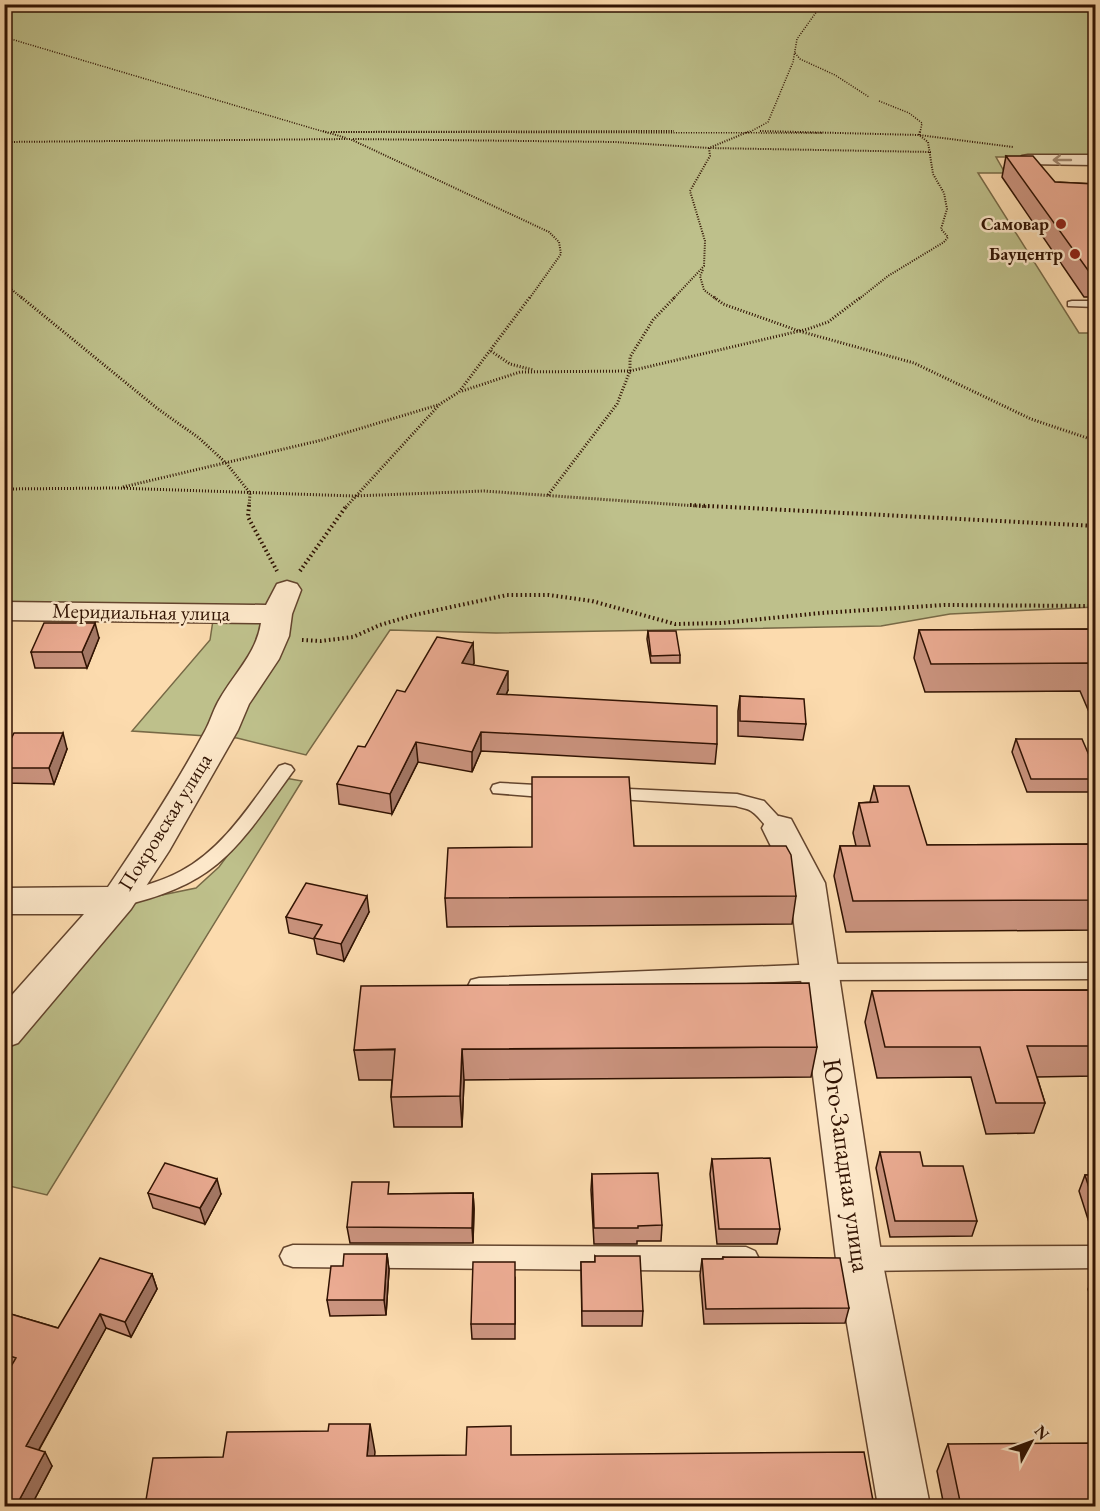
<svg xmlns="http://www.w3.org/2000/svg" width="1100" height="1511" font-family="'EB Garamond',serif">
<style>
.green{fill:#bec08b;stroke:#776946;stroke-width:1.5}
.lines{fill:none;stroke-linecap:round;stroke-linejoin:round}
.lane-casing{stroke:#63442d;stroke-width:3}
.street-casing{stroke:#63442d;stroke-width:3}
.path-far3{stroke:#301202;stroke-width:1.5;stroke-dasharray:1 1.5;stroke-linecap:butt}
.path-far2{stroke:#301202;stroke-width:2;stroke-dasharray:1 1.5;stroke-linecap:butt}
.path-far1{stroke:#301202;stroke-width:3;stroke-dasharray:1 2;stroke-linecap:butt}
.path{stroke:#301202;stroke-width:4;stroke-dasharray:1.5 3;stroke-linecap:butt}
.lane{fill:#fde8ca;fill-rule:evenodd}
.street{fill:#fde8ca;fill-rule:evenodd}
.wall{fill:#ca937e;stroke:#301202;stroke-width:1.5}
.shaded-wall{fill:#a47866;stroke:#301202;stroke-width:1.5}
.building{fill:#ebab92;stroke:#301202;stroke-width:1.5}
.oneway{stroke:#a18870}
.poi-dot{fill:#8f2418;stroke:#fde8ca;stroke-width:2}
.labels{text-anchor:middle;stroke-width:5;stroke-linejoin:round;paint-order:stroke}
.far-poi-label{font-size:18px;font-weight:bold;fill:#301202;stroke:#fde8ca;text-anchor:end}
.street-label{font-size:21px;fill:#301202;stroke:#fde8ca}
.near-street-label{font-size:26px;fill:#301202;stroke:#fde8ca}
</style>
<rect width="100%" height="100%" fill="#fcdbae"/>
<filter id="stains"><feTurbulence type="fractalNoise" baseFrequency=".00333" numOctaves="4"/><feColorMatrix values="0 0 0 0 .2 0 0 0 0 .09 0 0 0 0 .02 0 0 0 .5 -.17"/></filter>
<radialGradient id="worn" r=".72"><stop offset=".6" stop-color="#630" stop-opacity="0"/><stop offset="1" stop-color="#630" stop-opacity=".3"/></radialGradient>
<path class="green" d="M4,5h1091v152h-99l9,16h-27l101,160h16v274l-145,7 -69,12 -385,7 -106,-3 -84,125 -69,-17 -105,-7 78,-91 5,-33h-210z
M285,778l17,3 -255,414 -42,-10v-140l123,-143 68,-14 23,-21z"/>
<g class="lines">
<defs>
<path id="lane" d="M1072,301h24v6l-28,-1v-4z
M285,764l6,2 3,4 -3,4c-57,79 -74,110 -173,133l-7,-2 -3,-5 3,-5c24,-7 48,-12 70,-24 43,-23 70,-68 98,-105z
M500,783l55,3 7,2 2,4 -2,4 -7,2 -62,-5 -2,-4 2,-4z
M607,788l130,6 27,7 25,27 -3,5c-18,5 -22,-14 -35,-22 -4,-3 -10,-3 -15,-5l-136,-8 -2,-4 2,-4z
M1096,963v16l-275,1 -342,14 -8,-2 -3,-6 3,-6 8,-2 342,-14z
M293,1245l453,2 9,4 4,8 -4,8 -9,4 -453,-4 -9,-3 -4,-8 4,-8z
M1096,1246v22l-239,3 -9,-4 -4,-8 4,-8 9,-4z"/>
<path id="street" d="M1028,155h68v10l-74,-1 -3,-4 3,-4z
M287,581l10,3 4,6 -9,24 -3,22 -10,23 -30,45 -11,26 -69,121 -38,58 -113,134 -14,5v-44l80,-90h-80v-26l104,-1c34,-50 68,-102 97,-156 5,-9 8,-20 13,-29 15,-28 38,-47 43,-79l-257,-3v-18l262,3 11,-21z
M779,816l12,3 34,64 57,376 48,247h-52l-42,-247 -47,-376 -27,-55 5,-9z"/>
</defs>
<use href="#lane" class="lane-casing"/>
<use href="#street" class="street-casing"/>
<path class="path-far3" d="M4,6l6,-2
M4,37l324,96
M795,53l5,6 35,16 34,22
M879,101l30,12 13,10 -2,10
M331,132l491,1
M748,133l20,-11 25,-60 4,-23 25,-35"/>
<path class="path-far2" d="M323,131l23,7
M760,131l159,4 94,12
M331,132l343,-1
M353,139l262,3 94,6 222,4
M4,142l346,-3 199,93 10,10 2,12 -32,45
M703,270l-3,6 4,14 12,9
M4,283l19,16
M673,299l31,-33 1,-25 -15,-50 20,-35 -1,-8 41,-17
M859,299l29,-23 56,-34 4,-5 -7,-8 6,-20 -3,-16 -11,-19 -5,-32 -9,-7 1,-4"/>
<path class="path-far1" d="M21,297l137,112 41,29 27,25 24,30 -1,14
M714,297l9,7 76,27 115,32 117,56 65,22
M491,351l19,13 23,6
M462,391l58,-19 110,-1 178,-42 20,-7 33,-25
M123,487l199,-47 116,-35
M4,489l113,-1 237,8 130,-5 227,16
M548,495l69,-91 13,-33v-14l23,-37 22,-23
M346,507l94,-103 19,-12 71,-95"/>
<path class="path" d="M249,505l-1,12 29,54
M690,505l406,21
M300,571l47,-66
M302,640l19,1 32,-4 27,-12 34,-10 93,-20h42l43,6 83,23 47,-1 99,-10 123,-8 152,1"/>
<use href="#lane" class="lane"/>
<use href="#street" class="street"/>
</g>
<path class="wall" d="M1006,156l49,26 40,2v113h-11l-82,-120z
M1095,629v97l-15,-35 -155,1 -11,-34 5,-28z
M648,631l32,24v8h-29l-4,-24z
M99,638l-12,30h-52l-4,-16z
M473,643l1,20 -1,2 35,25 -2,5 211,49 -2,20 -234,-13 -9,21 -54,-10 -26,52 -53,-10 -2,-20 28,-37 40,-55z
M740,696l66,28 -3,16 -65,-4v-25z
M1016,739l79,30v23h-68l-15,-40z
M67,749l-13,35 -50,-1v-30z
M874,786l53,59 168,-1v86l-249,2 -12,-56 6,-30h16l-3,-13 6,-30 11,-1z
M634,846l162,50 -4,28 -345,3 -2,-29z
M369,912l-25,49 -27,-7 -3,-15 -25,-6 -3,-16z
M1095,990v86l-58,1 8,26 -11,30 -48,1 -15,-57 -94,1 -12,-56 7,-31z
M817,1047l-6,30 -347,3 -2,47h-68l-3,-30 1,-17h-33l-5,-30z
M880,1152l97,69 -5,15 -82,1 -14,-69z
M712,1159l68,70 -3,15h-60l-7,-70z
M592,1174l70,51 -1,16h-24v3h-43l-3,-54z
M1085,1175h10v63h-1l-15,-47z
M148,1193l73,1 -16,30 -52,-16z
M473,1193l1,16 -1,34h-123l-3,-16 43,-33z
M387,1254l2,16 -3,45 -56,1 -3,-16 16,-34z
M595,1256l48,55 -1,15h-60l-1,-64h14z
M723,1257l126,51 -4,15 -141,1 -4,-49 2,-16h20z
M1095,1273v41l-7,-25z
M152,1274l5,15 -26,48 -25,-9 -67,122 13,16 -21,40 -21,-138 -6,-1v-55l54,16z
M515,1278v61h-43l-1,-15z
M948,1444l147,62h-151l-7,-35z"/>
<path class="shaded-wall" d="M95,623l4,15 -12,30 -5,-16z
M473,643l1,20 -11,20 -1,-20z
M508,671v19l-10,24 -1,-20z
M481,732v19l-9,21v-20z
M63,733l4,16 -13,35 -5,-16z
M416,742l2,20 -26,52 -2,-20z
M367,896l2,16 -25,49 -3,-17z
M462,1049l2,31 -2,47 -2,-31z
M217,1179l4,15 -16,30 -5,-16z
M473,1193l1,16 -1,34 -1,-15z
M387,1254l2,16 -3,45 -2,-15z
M152,1274l5,15 -26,48 -6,-15z
M100,1314l6,14 -73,132 -7,-14z
M370,1424l5,28 -3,31 -5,-27z
M45,1452l7,14 -21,40h-15z"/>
<path class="building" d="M1006,156h27l22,26 40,2v89h-5z
M44,623h51l-13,29h-51z
M1095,629v50l-7,-16 -157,1 -12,-34z
M648,631h28l4,24 -29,1z
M437,637l36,6 -11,20 46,8 -11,23 220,12v38l-236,-12 -9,20 -56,-10 -26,52 -53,-10 21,-38 7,1 32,-57 8,2z
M740,696l64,3 2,25 -66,-3z
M14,733h49l-14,35h-45v-15z
M1016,739h66l13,30v10h-64z
M532,777h97l5,69h152l5,9 5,41 -351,2 3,-50 84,-1z
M874,786h35l18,59 168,-1v56l-242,1 -13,-55h30l-11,-43 19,-1z
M306,883l61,13 -26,48 -27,-6 8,-13 -36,-8z
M809,983l8,64 -355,2 -2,47 -69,1 4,-48 -41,1 7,-64z
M1095,990v56h-68l18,57h-49l-16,-56h-95l-13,-56z
M880,1152h40l3,14h40l14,55h-82z
M770,1158l10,71h-61l-7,-70z
M165,1163l52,16 -17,29 -52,-15z
M658,1173l4,52 -24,1v2h-44l-2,-54z
M1085,1175h10v32z
M352,1182h37l-1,12 85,-1 -1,35 -125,-1z
M344,1254h43l-3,46h-57l4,-34h12z
M595,1256h45l3,55h-61l-1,-49h14z
M723,1257l117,1 9,50 -143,1 -4,-50h21z
M100,1258l52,16 -27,48 -25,-8 -74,132 19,6 -29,54h-12v-128l12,-20 -12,-4v-42l54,16z
M473,1262h42v62h-44z
M329,1424h41l-3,32 99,-1 1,-28 44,-1v29l353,-3 10,54h-729l8,-48 70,-1 4,-25 101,-1z
M1095,1443v63h-134l-13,-62z"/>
<defs><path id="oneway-shaft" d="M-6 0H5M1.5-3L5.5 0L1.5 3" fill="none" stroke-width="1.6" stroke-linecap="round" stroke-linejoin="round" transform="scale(1.5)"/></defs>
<use class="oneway" href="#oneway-shaft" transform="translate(1062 160) rotate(180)"/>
<g class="poi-dot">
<circle cx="1061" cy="224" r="6"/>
<circle cx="1075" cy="254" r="6"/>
</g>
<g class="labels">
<g class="far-poi-label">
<text x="1049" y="230">Самовар</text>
<text x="1063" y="260">Бауцентр</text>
</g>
<g class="street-label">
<text transform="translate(141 612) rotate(1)" y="7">Меридиальная улица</text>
<text transform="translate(165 822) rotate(-58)" y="7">Покровская улица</text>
</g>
<g class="near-street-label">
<text transform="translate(847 1165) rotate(82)" y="9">Юго-Западная улица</text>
</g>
</g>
<rect width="1100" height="1511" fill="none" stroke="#fcdbae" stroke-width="24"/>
<rect x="6" y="6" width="1088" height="1499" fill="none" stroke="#301202" stroke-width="3"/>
<rect x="12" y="12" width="1076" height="1487" fill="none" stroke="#301202" stroke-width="1.5"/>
<g transform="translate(1031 1442) rotate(49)" stroke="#fde8ca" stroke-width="4.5" paint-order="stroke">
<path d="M0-4.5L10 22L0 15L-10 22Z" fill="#301202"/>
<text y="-9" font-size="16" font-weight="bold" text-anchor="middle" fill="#301202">N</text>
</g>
<rect width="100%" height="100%" filter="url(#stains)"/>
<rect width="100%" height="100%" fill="url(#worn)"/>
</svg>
